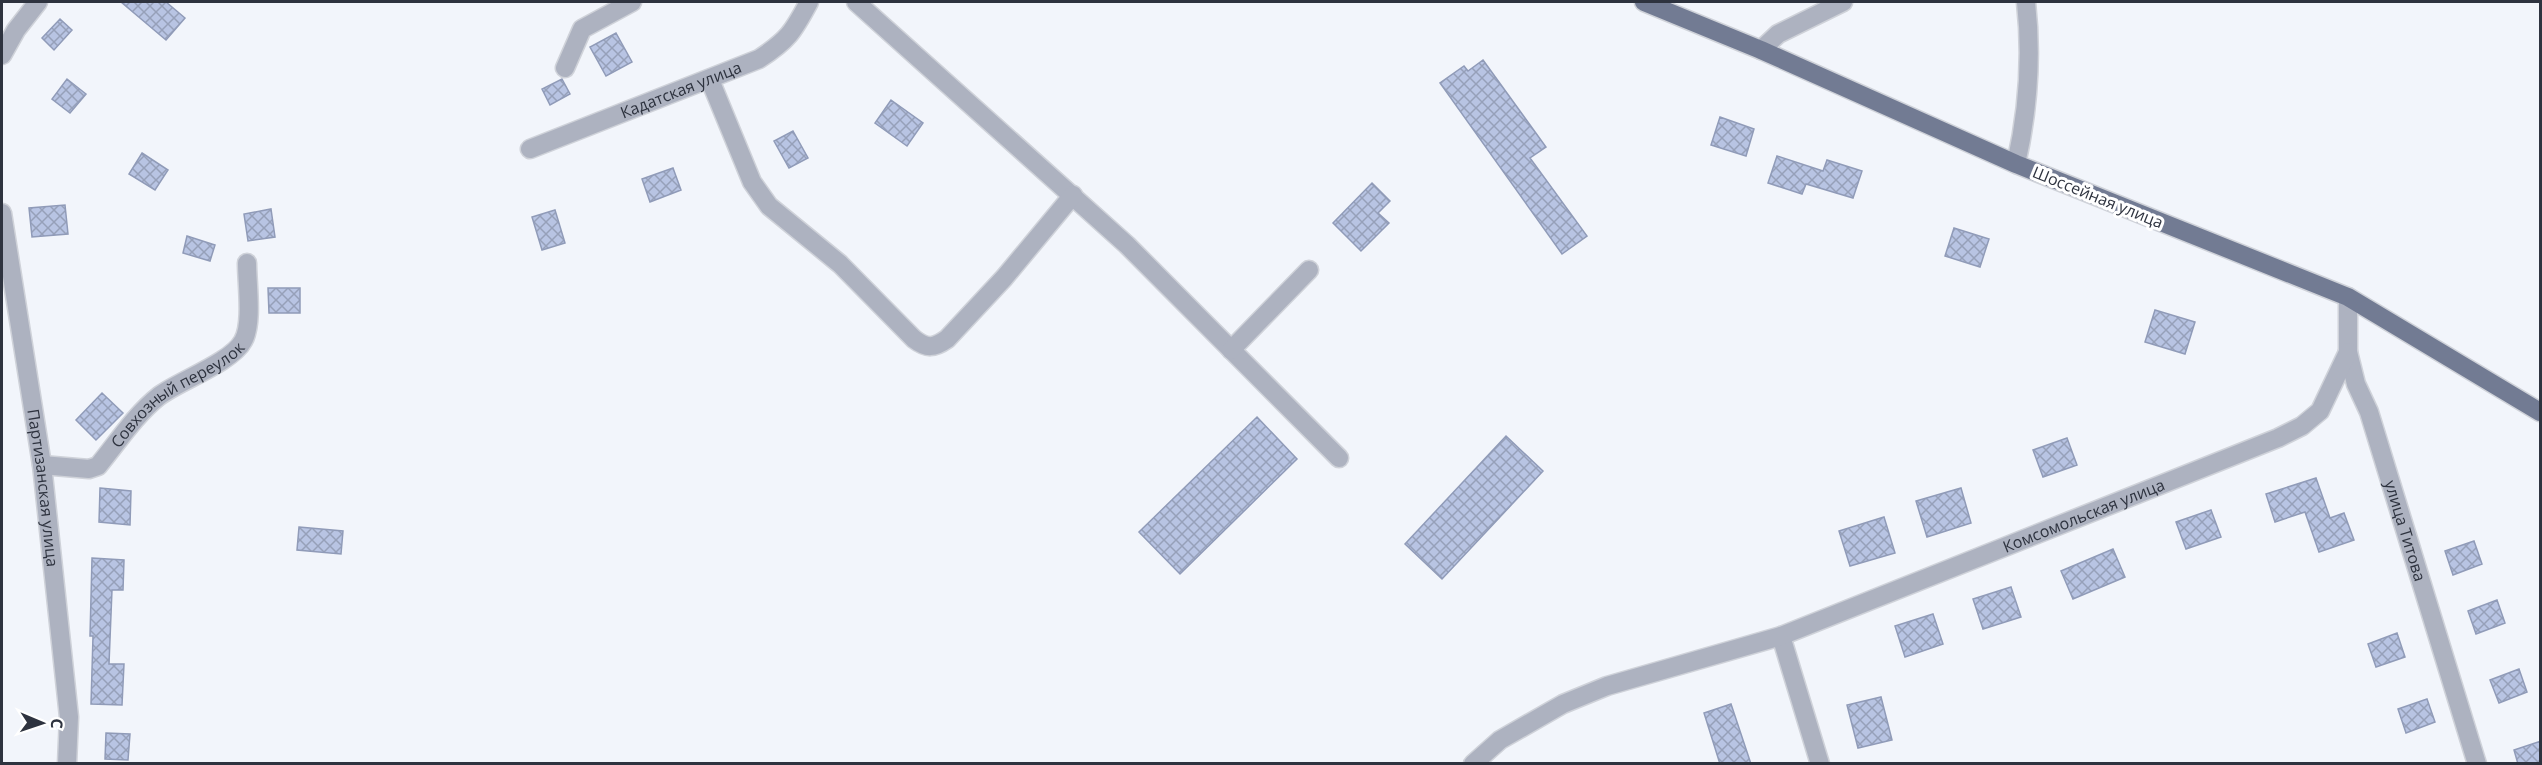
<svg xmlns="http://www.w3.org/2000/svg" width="2542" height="765" font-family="'Open Sans',sans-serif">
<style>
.building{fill:url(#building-cross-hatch);stroke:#909bb8;stroke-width:1.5}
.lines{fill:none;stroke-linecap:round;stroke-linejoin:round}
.minor-casing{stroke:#cfd2d9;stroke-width:21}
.major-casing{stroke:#cfd2d9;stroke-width:21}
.minor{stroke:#adb2c0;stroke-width:18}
.major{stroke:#727b93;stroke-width:18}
.labels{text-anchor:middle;stroke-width:6;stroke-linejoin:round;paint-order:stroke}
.street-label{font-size:16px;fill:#2e333f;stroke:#fff}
</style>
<defs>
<pattern id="building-cross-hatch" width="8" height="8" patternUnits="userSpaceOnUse" patternTransform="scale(1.5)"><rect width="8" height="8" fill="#b8c4e3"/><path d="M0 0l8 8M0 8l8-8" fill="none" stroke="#96a0b9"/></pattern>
</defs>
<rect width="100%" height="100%" fill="#f2f5fb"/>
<path class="building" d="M121,2h45l19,16 -19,22z
M60,19l12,11 -18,20 -12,-12z
M616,33l16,29 -26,14 -16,-29z
M1483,60l63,87 -16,11 57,78 -25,18 -122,-171 24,-17 4,5z
M67,79l19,15 -16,19 -18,-14z
M562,79l8,15 -20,11 -8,-16z
M891,100l32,23 -16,23 -32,-23z
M1720,117l34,12 -8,27 -35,-11z
M793,131l15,27 -19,10 -15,-27z
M142,153l26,17 -13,20 -26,-16z
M1777,156l46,15 4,-11 35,11 -9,27 -47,-14 -4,10 -34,-11z
M673,168l8,22 -31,12 -8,-23z
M1372,183l18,18 -12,12 11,10 -28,28 -28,-28z
M65,205l3,29 -36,3 -3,-29z
M271,209l4,28 -27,4 -4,-27z
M555,210l10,33 -23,7 -10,-33z
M1954,228l35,11 -9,28 -35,-11z
M187,236l28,9 -5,16 -27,-8z
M268,288h32v25h-31z
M2155,310l40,12 -10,32 -40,-12z
M102,393l21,20 -27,27 -20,-20z
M1257,417l40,42 -117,115 -41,-42z
M1506,436l37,35 -101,108 -37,-35z
M2067,438l10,27 -34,12 -10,-27z
M2316,478l14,40 14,-5 10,27 -35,12 -14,-40 -30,10 -9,-28z
M100,488l31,3 -1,34 -31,-3z
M1961,488l10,35 -44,14 -11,-36z
M2211,510l10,27 -35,12 -10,-27z
M1884,517l11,36 -45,13 -11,-35z
M299,527l44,4 -2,23 -44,-4z
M2474,541l8,23 -29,11 -8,-24z
M2113,549l12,28 -52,22 -12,-28z
M92,558l32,2 -1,30h-11l-3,74h15l-2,41 -31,-1 2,-68h-3z
M2011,587l10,30 -38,12 -10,-30z
M2497,600l8,23 -29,11 -8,-23z
M1933,614l10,30 -38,13 -10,-31z
M2397,633l8,24 -29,10 -8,-23z
M2519,669l8,23 -28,11 -9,-23z
M1881,697l11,43 -34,8 -11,-43z
M2427,699l8,23 -29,11 -8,-24z
M1731,704l20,60h-31l-16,-51z
M106,733l24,1 -2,26 -23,-1z
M2541,741v23h-23l-4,-14z"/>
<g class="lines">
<defs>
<g id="minor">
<path d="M856,2l271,243 212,213"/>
<path d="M1761,50l17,-16 65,-32"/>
<path d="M2,55l14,-25 22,-28"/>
<path d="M565,68l17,-39 50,-27"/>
<path d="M710,80l42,102 17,24 71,58 74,75c13,10 20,9 33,0l57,-61 69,-83"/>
<path id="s1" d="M530,149l229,-90c29,-19 34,-27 50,-57"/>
<path d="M2016,164c12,-53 16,-108 10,-162"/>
<path id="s2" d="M2,213l40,252 27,252 -2,47"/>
<path id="s3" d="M2348,297v55l8,32 13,28 108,352"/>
<path d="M1231,350l78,-80"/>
<path id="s4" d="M42,465l47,4 9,-3c19,-23 37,-51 61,-70 20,-15 73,-34 84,-55 10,-17 4,-57 4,-78"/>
<path d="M1781,636l39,128"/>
<path id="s5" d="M1473,764l27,-24 63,-36 44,-18 174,-50 497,-198 24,-12 18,-15 28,-59"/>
</g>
<path id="major" d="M1644,2l117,48 255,114 332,133 192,115"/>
</defs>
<use href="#minor" class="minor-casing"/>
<use href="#major" class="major-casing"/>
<use href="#minor" class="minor"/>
<use href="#major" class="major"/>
</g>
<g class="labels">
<g class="street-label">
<text dy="6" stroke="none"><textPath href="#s1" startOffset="162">Кадатская улица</textPath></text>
<text transform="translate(2098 197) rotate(22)" y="6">Шоссейная улица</text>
<text dy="6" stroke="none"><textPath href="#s4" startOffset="165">Совхозный переулок</textPath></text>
<text dy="6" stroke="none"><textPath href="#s2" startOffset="278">Партизанская улица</textPath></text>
<text dy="6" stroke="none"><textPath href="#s5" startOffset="663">Комсомольская улица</textPath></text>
<text dy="6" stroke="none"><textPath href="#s3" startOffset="243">улица Титова</textPath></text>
</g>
</g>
<rect width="2542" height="765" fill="none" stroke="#2e333f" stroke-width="6"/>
<g transform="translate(42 723) rotate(92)" stroke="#ffffff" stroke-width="4.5" paint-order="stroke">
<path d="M0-4.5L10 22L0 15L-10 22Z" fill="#2e333f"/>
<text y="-9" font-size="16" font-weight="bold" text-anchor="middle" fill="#2e333f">С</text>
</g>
</svg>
